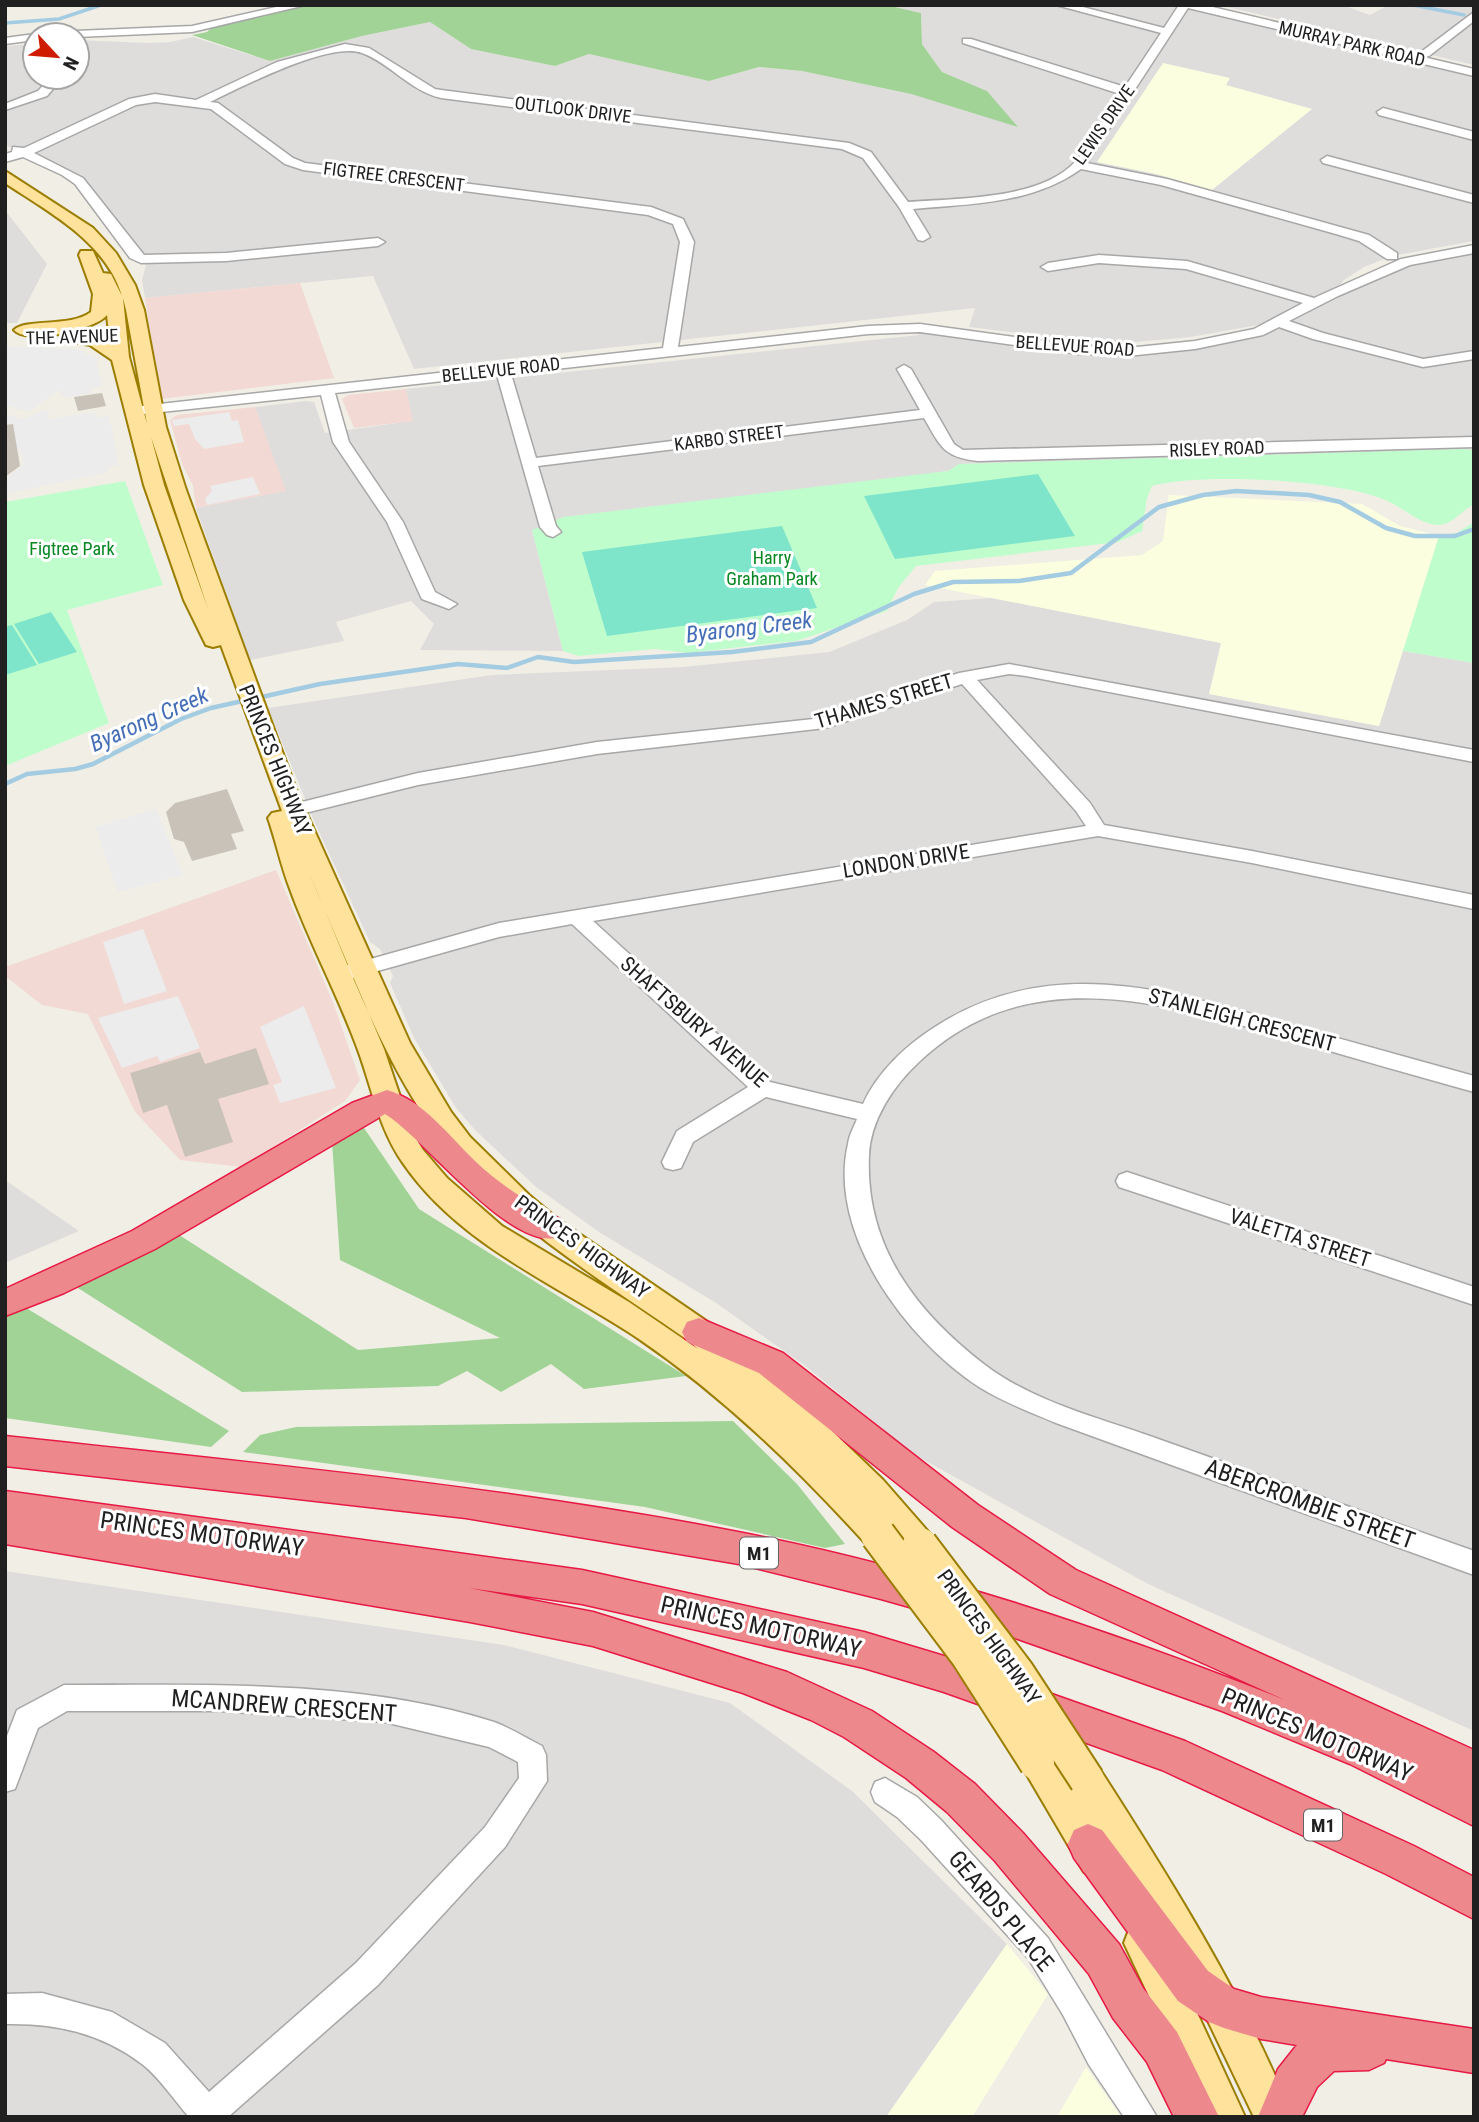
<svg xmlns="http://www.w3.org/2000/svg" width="1479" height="2122" font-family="'Roboto Condensed',sans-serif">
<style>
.residential{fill:#dedddc}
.commercial{fill:#f2d9d4}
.education{fill:#fbffe0}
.forest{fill:#a1d397}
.park{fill:#c0fdcd}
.pitch{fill:#7ee5cb}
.parking{fill:#ececec}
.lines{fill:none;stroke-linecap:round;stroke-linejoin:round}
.stream-far1{stroke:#a3cbe1;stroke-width:3.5}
.stream{stroke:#a3cbe1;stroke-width:4.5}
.building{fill:#c9c2b8}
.minor-casing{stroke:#a7a7a7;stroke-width:3}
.major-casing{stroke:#9b7d00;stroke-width:4}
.highway-casing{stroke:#e71a45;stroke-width:3}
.minor{fill:#fff;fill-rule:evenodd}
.major{fill:#ffe29c;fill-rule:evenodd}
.highway{fill:#ed888d;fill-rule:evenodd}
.major-bridge-casing{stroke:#9b7d00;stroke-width:38;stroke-linecap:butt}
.major-bridge{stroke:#ffe29c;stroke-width:34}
.labels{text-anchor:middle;stroke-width:6;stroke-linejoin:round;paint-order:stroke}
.far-street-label{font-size:18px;fill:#202020;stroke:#fff}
.far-park-label{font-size:18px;fill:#048721;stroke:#fff}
.shield{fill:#fff;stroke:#636363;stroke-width:2}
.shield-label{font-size:19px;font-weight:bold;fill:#202020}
.street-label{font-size:21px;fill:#202020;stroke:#fff}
.water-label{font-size:23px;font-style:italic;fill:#456eb6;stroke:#fff}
.near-street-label{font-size:24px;fill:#202020;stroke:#fff}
</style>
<rect width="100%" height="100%" fill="#f1efe5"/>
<path class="residential" d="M886,5h303l285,68v168l-82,15 -28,11 -20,13 -10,12 72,-30 68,-13v201l-514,14 -12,7 -416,59 31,121 -143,-1 14,-26 -23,-23 -75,21 8,19 -94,19 -54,-152 89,-17 -30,-84 51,-6 8,1 11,31 87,-12 -6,-32 513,-54 1,-7 97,15 120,8 121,-19 17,-10 -84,15 -55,5 -53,-1 -114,-14 6,-19 -561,61 -41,-93 -228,22 -3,-18 4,-15 -67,-84 -74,-36v-99l30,-2v33h42v-37l72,3 21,-1 23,-5 77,24 92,-25 68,-14 41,27 84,17 34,-12 120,27 50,-14 43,4 109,23 105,32 -29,-35 -45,-19 -20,-28 -1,-31z
M1219,5h123l28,10 18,-10h86v60z
M5,210l42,54 -30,59h-12z
M993,598l228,45 -11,51 169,32 24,-75 71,12v1068l-326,-147 -233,-129 -111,-90 -88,-62 -117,-71 -63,-45 -60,-56 -20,-23 -42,-70 -24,-55 3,-7 -13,-27 -10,-7 -56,-121 -46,-113 224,-33 191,-8 146,-15 78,-32 27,-18z
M5,1180l74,51 -74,32z
M5,1571l499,74 226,58 122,88 155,153 -121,173h-881z"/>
<path class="commercial" d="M300,283l34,95 -174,21 -15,-101z
M406,389l7,32 -59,7 -12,-29 6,-4z
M255,407l31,84 -90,17 -3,-22 -11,-22 -12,-44 7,-5z
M276,870l57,132 27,78 -15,21 -103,66 -62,-7 -45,-48 -47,-98 -46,-9 -37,-29v-9z"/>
<path class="education" d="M1163,63l67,15 -4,7 86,24 -100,81 -56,-16 -59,-12z
M1169,495l193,9 38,22 39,10 -60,190 -170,-32 12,-51 -296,-58 10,-14 207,-16 21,-14z
M1007,1944l41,50 -76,123h-86z
M1086,2067l31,44 4,6h-64z"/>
<path class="forest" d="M301,5h585l35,8 1,31 20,28 45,19 31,36 -107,-33 -109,-23 -43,-4 -50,14 -120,-27 -34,12 -84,-17 -41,-27 -68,14 -92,25 -78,-26 15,-3 6,-6z
M362,1125l57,84 267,167 -102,13 -33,-25 -50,28 -34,-21 -29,15 -196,6 -172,-109 100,-54 188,121 142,-12 -160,-78 -8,-118z
M18,1303l211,128 -18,16 -206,-29v-110z
M733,1421l64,63 48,60 -20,4 -180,-41 -402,-55 17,-17 36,-8z"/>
<path class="park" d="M1463,449l11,1v55c-13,5 -22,21 -37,20 -20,-2 -34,-18 -52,-25 -45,-20 -186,-28 -233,-14l-5,12 -5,33 -24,11 -202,24 -18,22 -11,23 -91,30 -109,12 -32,-4 -76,7 -16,-5 -31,-121 31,-13 385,-46 11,-7z
M125,481l38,104 -96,25 42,113 -104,43v-264z
M1474,522v141l-71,-12 36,-115 18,-3z"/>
<path class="pitch" d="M1038,474l37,62 -180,23 -31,-63z
M782,526l35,82 -210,28 -25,-84z
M51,612l26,40 -38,12 -25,-40z
M12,625l25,40 -32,10v-48z"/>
<path class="parking" d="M5,346l70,3 21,9 6,28 -11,2 1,5 -28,5 -5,-8 -31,22 -23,-7z
M41,411h7l2,8 45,-7 2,6 12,-3 10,50 -11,3 1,4 -104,22v-15l19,-15 -4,-14 -15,-4v-32l19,5z
M229,412l3,9 6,-1 6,22 -40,7 -9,-10 -6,-15 -15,2 -2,-6z
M253,477l7,17 -53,11 -2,-6 7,-8 -2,-5z
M156,809l27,66 -65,17 -23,-65z
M143,929l24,62 -43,13 -21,-62z
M178,996l22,52 -40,14 -3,-6 -35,12 -24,-50z
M304,1006l32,82 -56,15 -7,-18 9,-3 -22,-55z"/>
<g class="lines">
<path class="stream-far1" d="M1413,5l51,10
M5,23l54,-4 42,-14"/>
<path class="stream" d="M257,698l63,-14 138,-20 49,4 31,-11 36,5 158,-10 79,-10 103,-48 39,-12 66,-1 52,-8 88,-66 44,-12 33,-4 73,4 31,7 46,26 29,8h40l19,-7
M5,784l22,-10 48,-5 18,-5 88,-45 30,-11 36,-8"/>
</g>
<path class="building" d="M102,393l4,13 -28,5 -4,-14z
M13,424l7,42 -15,11v-52z
M227,789l17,42 -13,3 6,15 -45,12 -8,-19 -10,-3 -8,-27 9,-9z
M256,1048l13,36 -51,15 15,43 -48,15 -18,-52 -24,8 -13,-40 70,-21 5,12z"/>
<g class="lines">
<defs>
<path id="minor" d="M285,5h21l-114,27 -115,5v-2h-31l6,-3 140,-6z
M1056,5h19l89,23 15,-23h25l270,64v7l-286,-68 -101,155 80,16 202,56 28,18v6h-10l-28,-18 -23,-7 -175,-49 -80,-16c-49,35 -110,35 -168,40l17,28 -7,4 -5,-1 -19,-33 -36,-49 -21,-9 -401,-51c-31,-7 -51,-35 -79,-45 -33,-12 -120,34 -152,49l8,1 75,55 12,5 346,44 32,12 11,23 -16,105 190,-21 52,-2 159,22 58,1 58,-6 59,-12 49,-26 -117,-34 -87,-6 -51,8 -7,-4 7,-4 51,-8 88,6 127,37 87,-39 73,-14v8l-64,12 -72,31 -49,25 34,12 100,26 51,-8v8l-51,8 -110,-28 -34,-12 -16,8 -68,14 -58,6 -58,-1 -159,-22 -52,2 -357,40 25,84 384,-48 -23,-41 7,-4 7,4 43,75 9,6 511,-13v10l-496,14c-35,-4 -37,-14 -54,-43l-386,48 18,60 5,6 -8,5 -6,-2 -7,-8 -43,-152 -162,18 14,49 54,80 32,70 22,12 -8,5 -27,-10 -2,-4 -33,-73 -54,-80 -12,-47 -188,20 -7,-4 7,-4 530,-59 17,-106 -7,-18 -25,-9 -345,-45 -18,-6 -74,-55 -56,-7 -19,3 -102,48 49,25 61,77 82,-2 152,-15 7,4 -7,4 -152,15 -85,2 -11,-5 -55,-74 -13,-9 -39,-18 -18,5v-8l7,-2 1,-5 11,1 105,-49 26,-5 41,6 81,-38 68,-18 24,4 66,41 6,1 408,53 22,9 37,50c48,-4 132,-2 167,-40 18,-20 31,-47 45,-68l-157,-51v-4h8l154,48 36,-54z
M1474,12v9l-45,35h-8v-4z
M35,34l4,1h-4v5l-30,4v-6z
M51,77h12l-16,19 -42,14v-6l33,-13z
M1383,108l91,24v8l-95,-25 -2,-3z
M1327,156l147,39v8l-151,-40 -2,-3z
M1009,664l465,86v12l-448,-86 -17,-2 -32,6 113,123 14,22 148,26 222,44v14l-222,-46 -154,-27 -505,85 177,161 93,22c14,-31 43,-59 72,-77 112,-73 231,-38 349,-4 63,18 126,35 190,53v16c-64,-18 -128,-36 -192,-55 -123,-36 -256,-75 -362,24 -26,24 -50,59 -51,95 -4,90 47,156 116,209 50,38 118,54 176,75 104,37 209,74 313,111v24l-418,-152c-26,-11 -53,-21 -77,-36 -72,-47 -152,-153 -131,-243 1,-9 6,-17 9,-25l-91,-22 -73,45 -12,26 -8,2 -8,-2 -3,-6 15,-31 71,-44 -176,-163 -73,13 -150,42 -7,-2 -3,-5 3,-5 157,-44 587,-97 -10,-15 -114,-127 -137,44 -228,26 -179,31 -125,31 -9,-6 2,-4 132,-33 179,-31 226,-24 136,-45z
M1127,1172l347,115v18l-355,-118 -3,-6 3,-6z
M64,1685c139,0 297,-6 430,37 16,6 32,16 48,24l4,9 1,26 -42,66 -127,138 -150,132h-39c-15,-17 -29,-39 -47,-53 -41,-31 -86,-41 -137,-40v-30l37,-1 70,19 53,31 44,49 147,-129 129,-136 34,-49 -1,-16 -29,-15 -105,-25 -165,-11h-152l-29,17 -23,61 -10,3v-51l12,-31z
M885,1778l32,19 24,23 107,118 109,179h-33l-35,-52 -26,-50 -35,-57 -107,-118 -24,-23 -22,-15 -4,-10 4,-10z"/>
<path id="major" d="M5,171l88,57 23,25 19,32 9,25 22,117 20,63 111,302 113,251 41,69 19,25 59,58 30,25 150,103 97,83 77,74 48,55 5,10 -5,10 -11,4 -11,-4 -16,-18 -4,8 -11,4 -11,-4c-69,-76 -143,-148 -228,-206 -81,-54 -179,-93 -236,-176 -24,-34 -31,-75 -45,-113 -20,-55 -48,-106 -68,-161 -9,-23 -14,-48 -22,-71l4,-5 10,-2 -61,-166 -8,2 -7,-2 -22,-45 -40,-115 -32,-125 -22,-15 -17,-3 -3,-4 9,-5 22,4 9,6 -3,-28c-12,15 -80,30 -93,15 12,-12 55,-2 77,-18l2,-18 -14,-39 2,-4h12l10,22 8,1 11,22c-17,-55 -72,-83 -117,-113zM123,298l3,12 21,114 -18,-67zM151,437l57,172 -44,-124zM308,871c40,91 78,202 141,279 65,79 157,133 240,191l9,8 -69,-47 -127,-76 -55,-48 -24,-28 -11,-18 -28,-83z
M1037,1746l12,5 25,39 -4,-10 5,-12 12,-5 12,5c72,112 143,225 194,349h-39l-56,-117 -86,-148 3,7 -5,13 -13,5 -13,-5 -64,-109 5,-12z
M1142,1925l13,5 32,61 58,126h-39l-82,-174 5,-13z"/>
<path id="highway" d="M387,1090c37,11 61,45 88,71 25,24 54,42 85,58l5,9 -5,9c-49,16 -134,-98 -175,-123l-230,135 -91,44 -59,23v-27l127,-58 220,-128z
M699,1318l84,35 195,152 98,65 398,180v76l-124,-62 -128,-53 -221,-78 -120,-34 -142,-35 -273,-46 -461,-52v-30c245,27 491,49 733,96 182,35 375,99 547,168l-235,-106 -98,-67 -193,-154 -72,-31 -5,-10 5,-10z
M5,1491l577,79 282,62 80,24 241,85 229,105 60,31v42l-88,-45 -224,-104 -218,-78 -80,-24 -282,-64 -113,-16 124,24 194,60 85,39 62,41 41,32 48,49 96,111 24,44 34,44 42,85h-45l-27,-55 -34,-44 -24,-44 -94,-113 -48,-49 -41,-34 -62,-41 -33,-17 -68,-27 -150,-47 -123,-24 -465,-78z
M1088,1824l14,6 106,141 26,18 27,8 213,32v44l-88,-14 -2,4 -15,7 -35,1 -17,16 -15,30h-44l20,-48 19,-24 -36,-6 -37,-11 -15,-6 -31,-21 -104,-143 -6,-14 6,-14z"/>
</defs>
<use href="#minor" class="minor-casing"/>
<use href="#major" class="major-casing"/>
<use href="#highway" class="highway-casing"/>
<use href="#minor" class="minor"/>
<use href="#major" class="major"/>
<use href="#highway" class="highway"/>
<defs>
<path id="major-bridge" d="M878,1535l90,120 69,108
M920,1545l97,128 70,107"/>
</defs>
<use href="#major-bridge" class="major-bridge-casing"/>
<use href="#major-bridge" class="major-bridge"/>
</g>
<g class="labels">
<g class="far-street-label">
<text transform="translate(1352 44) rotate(13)" y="6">MURRAY PARK ROAD</text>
<text transform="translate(573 110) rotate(7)" y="6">OUTLOOK DRIVE</text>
<text transform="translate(1104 125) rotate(-55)" y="6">LEWIS DRIVE</text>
<text transform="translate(394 177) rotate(7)" y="6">FIGTREE CRESCENT</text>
<text transform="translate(72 337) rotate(-2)" y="6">THE AVENUE</text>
<text transform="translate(1075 346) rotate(4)" y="6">BELLEVUE ROAD</text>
<text transform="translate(501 370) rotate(-6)" y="6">BELLEVUE ROAD</text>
<text transform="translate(729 438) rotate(-7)" y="6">KARBO STREET</text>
<text transform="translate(1217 449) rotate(-2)" y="6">RISLEY ROAD</text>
</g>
<g class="far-park-label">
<text x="72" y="555">Figtree Park</text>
<text x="772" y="564">Harry<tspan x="772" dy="21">Graham Park</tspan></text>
</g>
<g class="shield">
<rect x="740" y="1537.5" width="38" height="31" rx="5"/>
<rect x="1304" y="1809.5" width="38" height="31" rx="5"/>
</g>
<g class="shield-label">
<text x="759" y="1560">M1</text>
<text x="1323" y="1832">M1</text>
</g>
<g class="street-label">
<text transform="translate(884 701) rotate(-17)" y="7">THAMES STREET</text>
<text transform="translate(275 760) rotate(68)" y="7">PRINCES HIGHWAY</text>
<text transform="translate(906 861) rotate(-9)" y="7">LONDON DRIVE</text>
<text transform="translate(1242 1020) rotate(15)" y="7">STANLEIGH CRESCENT</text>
<text transform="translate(694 1022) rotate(41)" y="7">SHAFTSBURY AVENUE</text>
<text transform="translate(1300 1238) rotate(18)" y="7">VALETTA STREET</text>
<text transform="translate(582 1247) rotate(36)" y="7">PRINCES HIGHWAY</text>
<text transform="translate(989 1637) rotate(54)" y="7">PRINCES HIGHWAY</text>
</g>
<g class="water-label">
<text transform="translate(749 627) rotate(-7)" y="8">Byarong Creek</text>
<text transform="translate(149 719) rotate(-24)" y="8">Byarong Creek</text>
</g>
<g class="near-street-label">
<text transform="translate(1310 1504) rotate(20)" y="8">ABERCROMBIE STREET</text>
<text transform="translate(202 1534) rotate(8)" y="8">PRINCES MOTORWAY</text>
<text transform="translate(761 1627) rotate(13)" y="8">PRINCES MOTORWAY</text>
<text transform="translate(284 1706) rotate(4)" y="8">MCANDREW CRESCENT</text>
<text transform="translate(1317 1735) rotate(23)" y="8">PRINCES MOTORWAY</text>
<text transform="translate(1001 1911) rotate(50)" y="8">GEARDS PLACE</text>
</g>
</g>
<rect width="1479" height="2122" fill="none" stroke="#202020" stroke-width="14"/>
<g transform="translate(56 56) rotate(116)"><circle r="33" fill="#ffffff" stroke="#a6a6a6" stroke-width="2"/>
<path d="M0-5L12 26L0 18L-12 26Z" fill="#cf1c00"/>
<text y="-10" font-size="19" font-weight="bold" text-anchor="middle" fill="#202020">N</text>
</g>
</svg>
